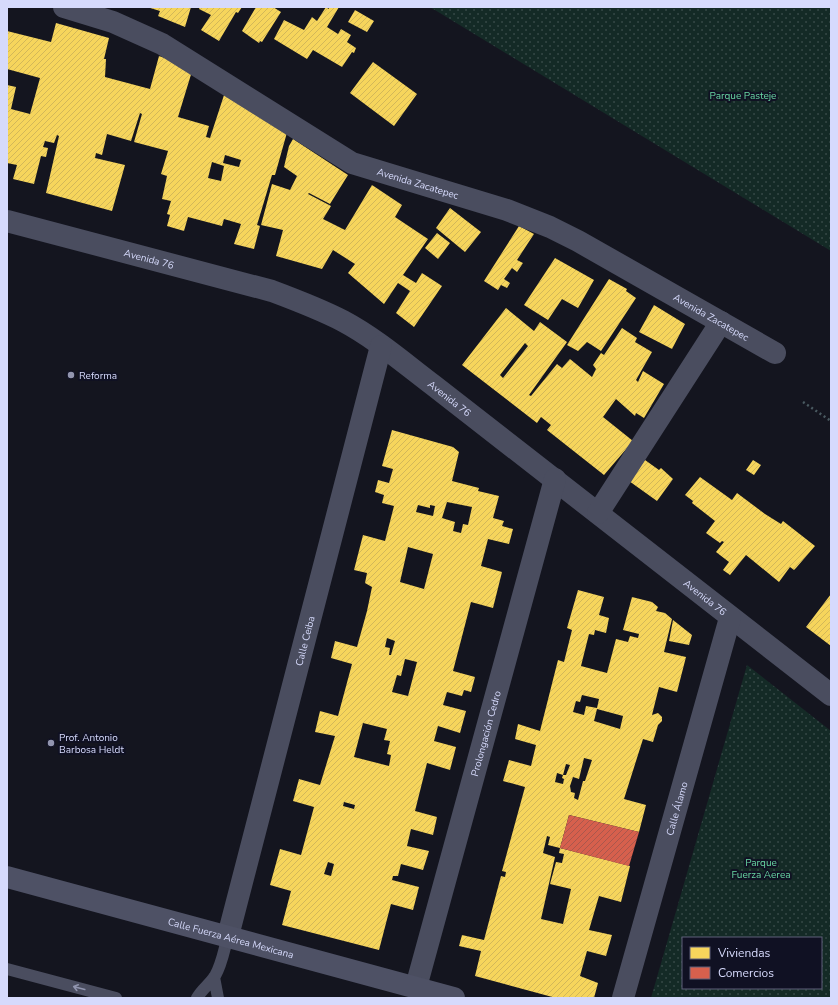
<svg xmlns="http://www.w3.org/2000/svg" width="838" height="1005" font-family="'Nunito Sans',sans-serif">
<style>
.grass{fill:url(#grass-dots);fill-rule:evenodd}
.homes{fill:url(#homes-hatch);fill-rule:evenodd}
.shops{fill:url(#shops-hatch)}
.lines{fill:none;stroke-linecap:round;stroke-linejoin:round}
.path{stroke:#4a5a61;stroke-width:2.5;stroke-dasharray:2 3;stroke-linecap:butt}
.service{stroke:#4a4d5f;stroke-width:12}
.minor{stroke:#4a4d5f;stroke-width:22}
.secondary{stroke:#4e5165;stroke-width:22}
.oneway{stroke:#9094ae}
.poi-dot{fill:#9295af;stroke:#101123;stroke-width:1.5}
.labels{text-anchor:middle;stroke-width:4;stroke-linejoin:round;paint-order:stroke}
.park-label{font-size:10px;fill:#68d6a3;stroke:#101123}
.street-label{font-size:10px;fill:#d6dafc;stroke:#101123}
.poi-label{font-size:10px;fill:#d6dafc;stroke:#101123;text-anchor:start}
</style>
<defs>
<pattern id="grass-dots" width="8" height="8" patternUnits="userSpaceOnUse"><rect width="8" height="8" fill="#142a26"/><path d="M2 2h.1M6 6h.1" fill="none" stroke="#354846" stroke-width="1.8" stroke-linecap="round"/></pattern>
<pattern id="homes-hatch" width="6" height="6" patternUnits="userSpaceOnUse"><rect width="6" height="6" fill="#f6d55c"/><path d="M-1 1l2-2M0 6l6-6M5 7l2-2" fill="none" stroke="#d2b759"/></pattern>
<pattern id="shops-hatch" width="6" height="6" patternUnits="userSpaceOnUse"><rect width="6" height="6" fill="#d6604d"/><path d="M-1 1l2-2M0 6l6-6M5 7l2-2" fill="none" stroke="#a9574d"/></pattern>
</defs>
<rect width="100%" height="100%" fill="#14151f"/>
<path class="grass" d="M430,7h401v244z
M747,665l84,66v267h-180zM683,938h138v50h-138z"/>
<path class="homes" d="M147,7h44l-6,20 -27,-11 2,-5z
M200,7h42l-4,6 -2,-1 -17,29 -18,-11 10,-15 -12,-6z
M256,7h17l8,5 -19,30 -2,-1 -1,2 -17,-12z
M326,7l3,2v-2h10l-12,20 11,7 3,-5 10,6 -4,7 9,6 -2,5 -2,-1 -10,15 -29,-17 -6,9 -33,-20 10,-19 20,10 8,-13 5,4z
M355,10l19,11 -7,11 -19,-10z
M56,23l53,15 -5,21h2l-1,18 45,12 9,-33 34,12 -15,49 31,9 -3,11 4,1 15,-46 63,37 -13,46h-3l-15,50 3,1 -6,23 -20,-5 7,-20 -17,-5 -2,7 -34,-9 -4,14 -17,-5 3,-11 -3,-1 4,-13 -9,-2 5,-23 -6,-2 7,-23 -34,-9 8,-28 -2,-1 -9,28 -24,-7 -5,21 -6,-2 -1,5 30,7 -13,46 -66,-18 13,-57 -2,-1 -3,8 -9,-2 -2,6 5,1 -2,9 -5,-1 -7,28 -21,-5 4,-14 -10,-2v-78l9,2 -5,22 19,5 10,-36 -33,-9v-38l44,11zM225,155l16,5 -2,7 -16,-4zM212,162l12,4 -3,15 -13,-3z
M373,62l44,32 -23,32 -44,-33z
M293,139l55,36 -18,29 -21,-11 -1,1 23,12 -8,13 22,11 27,-45 30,20 -7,12 33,22 -25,36 13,8 6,-10 20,13 -28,41 -18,-14 14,-22 -12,-8 -14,21 -36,-31 7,-9 -22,-14 -11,19 -46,-13 7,-26 -22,-5 11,-41 18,6 7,-14 -13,-9 5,-21z
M450,208l31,24 -16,20 -29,-24z
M519,226l15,8 -17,26 6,3 -6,9 -5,-4 -8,11 6,4 -3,5 -6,-3 -3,5 -14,-9z
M437,233l13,10 -12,16 -13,-11z
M555,258l39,22 -16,28 -16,-9 -14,21 -24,-15z
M609,279l18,10 -1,2 10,7 -35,53 -14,-9 -9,9 -11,-6z
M654,305l31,19 -13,25 -33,-17z
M506,308l28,23 6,-9 27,20 -38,53 2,1 26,-32 5,4 8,-9 22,18 4,-8 -3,-4 8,-12 3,2 18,-27 15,10 -2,4 17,10 -16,28 2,2 5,-11 21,13 -20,34 -8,-5 -1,3 -19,-17 -13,18 30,24 -29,34 -57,-45 4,-5 -10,-8 -4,6 -75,-58zM525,343l3,3 -25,32 -3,-3z
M392,430l61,17 6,5 -7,29 27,7 -1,3 21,5 -6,22 11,3 -2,5 11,3 -4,15 -21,-5 -7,27 21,6 -9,36 -22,-6 -18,69 22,6 -4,15 -7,-2 -2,6 -15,-4 -4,13 23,6 -6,22 -22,-7 -4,15 22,6 -6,23 -23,-7 -12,48 22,6 -4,18 -22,-6 -4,17 22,5 -6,19 -22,-6 -3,12h-5l-1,4 27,7 -6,23 -22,-6 -12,46 -97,-25 9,-34 -21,-6 10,-36 21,6 13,-48 -21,-6 6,-22 21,6 15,-49 -20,-4 5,-21 18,5 14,-52 -21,-6 4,-17 22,6 10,-36 5,-24 -7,-4 2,-10 -13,-3 9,-35 22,6 9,-35 -12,-3 2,-8 -9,-3 3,-12 11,3 4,-14 -11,-3zM447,502l25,5 -4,18 -5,-1 -2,9 -8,-2 2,-9 -13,-4zM418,505l12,3v-3l5,1 -2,10 -17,-4zM408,547l25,7 -9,35 -24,-7zM387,638l8,3 -4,14h-2l1,-7 -5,-1zM405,659l12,3 -9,34 -16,-4 5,-17 4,1zM363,723l24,6 -3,11 6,1 -3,13 4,1 -2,11 -35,-9zM344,802l11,3 -1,4 -11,-3zM328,862l6,2 -3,12 -7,-2z
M645,460l14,10 2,-2 12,11 -16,22 -28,-20z
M753,460l8,5 -7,10 -8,-5z
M700,477l32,23 5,-7 28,21 16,10 2,-3 32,25 -19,22 -2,2 -4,-3 -11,15 -33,-27 -16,20 -7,-5 6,-8 -13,-10 8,-10 -2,-1 -2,2 -14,-10 9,-12 -23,-18 1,-2 -8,-6z
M578,590l26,7 -5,18 10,3 -3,15 -11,-3 -1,5 -5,-1 -8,32 26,7 9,-34 12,3 2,-6 8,2 1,-4 -16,-4 9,-33 20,5 6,5 -2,4 9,2 7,6 -8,33 22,5 -9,35 -18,-5 -7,28 6,-2 4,4v4l-4,4 -5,17 -10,-3 -19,60 22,6 -7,27 -70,-17 -9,33 -12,-3 2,-8 -3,-1 -4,17 12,4 -14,62 22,5 8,-35 -21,-5 6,-22 6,1 2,-9 -5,-1 1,-5 70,18 -9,36 -22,-6 -10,34 23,5 -6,21 -19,-5 -7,25 18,7 -4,15h-38l-81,-22 6,-25 -22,-5 3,-11 22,5 17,-64 4,1 1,-5 -4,-1 23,-84 -22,-6 6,-21 22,6 5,-21 -21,-6 3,-15 22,7 18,-71 6,2 8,-32 -5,-2zM582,695l17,4 -2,9 -11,-2 -2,9 -11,-3 3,-11 4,1zM597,709l26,7 -3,13 -26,-8zM584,758l8,2 -7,21h-2l-5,19 -4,-2 1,-5 -4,-1 -1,-6 3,-9 6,2zM566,764l4,1 -4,10h-3l-1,3 2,1 -1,5 -8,-2 2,-9 6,2z
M831,594v52l-25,-19z
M673,620l19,15 -3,10 -20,-4z"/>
<path class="shops" d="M569,815l70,17 -10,34 -69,-18z"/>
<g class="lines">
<path class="path" d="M803,402l28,19"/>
<path class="service" d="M7,969l109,29
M214,977l4,21
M197,998c5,-9 13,-14 18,-22 7,-12 9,-26 13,-40"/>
<g class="minor">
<path id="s1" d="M64,7l49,15 49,22 190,119 155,47 43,17 28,14 197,112"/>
<path id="s2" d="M7,221l265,70c24,9 48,18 71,30 32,17 61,42 90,64l398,310"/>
<path d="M598,513l123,-191"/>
<path id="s3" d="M228,936l153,-590"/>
<path id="s4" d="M416,987l139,-508"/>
<path id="s5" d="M623,998l107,-380"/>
</g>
<path class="secondary" id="s6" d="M7,877l447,121"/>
</g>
<defs><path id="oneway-shaft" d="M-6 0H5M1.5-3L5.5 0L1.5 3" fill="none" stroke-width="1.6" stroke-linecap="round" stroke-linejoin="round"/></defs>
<use class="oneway" href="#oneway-shaft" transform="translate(79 988) rotate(-165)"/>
<g class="poi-dot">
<circle cx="71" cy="375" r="4"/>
<circle cx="51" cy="743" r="4"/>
</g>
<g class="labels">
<g class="park-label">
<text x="743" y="99">Parque Pasteje</text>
<text x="761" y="866">Parque<tspan x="761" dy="12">Fuerza Aerea</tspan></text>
</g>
<g class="street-label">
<text dy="4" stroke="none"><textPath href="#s1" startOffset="398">Avenida Zacatepec</textPath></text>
<text dy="4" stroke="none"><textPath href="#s2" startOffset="147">Avenida 76</textPath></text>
<text dy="4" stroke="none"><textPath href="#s1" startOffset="722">Avenida Zacatepec</textPath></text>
<text dy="4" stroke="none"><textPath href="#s2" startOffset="483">Avenida 76</textPath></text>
<text dy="4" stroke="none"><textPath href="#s2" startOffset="807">Avenida 76</textPath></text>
<text dy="4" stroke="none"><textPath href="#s3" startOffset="305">Calle Ceiba</textPath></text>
<text dy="4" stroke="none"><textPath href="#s4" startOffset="263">Prolongación Cedro</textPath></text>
<text dy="4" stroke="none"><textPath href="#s5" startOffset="197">Calle Álamo</textPath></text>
<text dy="4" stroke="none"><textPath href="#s6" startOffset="232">Calle Fuerza Aérea Mexicana</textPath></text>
</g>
<g class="poi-label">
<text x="79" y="379">Reforma</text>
<text x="59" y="741">Prof. Antonio<tspan x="59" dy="12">Barbosa Heldt</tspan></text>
</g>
</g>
<rect width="838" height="1005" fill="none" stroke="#d6dafc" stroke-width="16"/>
<rect x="682" y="937" width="140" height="52" fill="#101123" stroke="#5f617a"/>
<rect x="690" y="947" width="20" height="12" fill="#f6d55c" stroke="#5f617a"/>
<text x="718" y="957" font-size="12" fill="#d6dafc">Viviendas</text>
<rect x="690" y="967" width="20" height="12" fill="#d6604d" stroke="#5f617a"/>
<text x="718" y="977" font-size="12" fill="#d6dafc">Comercios</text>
</svg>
